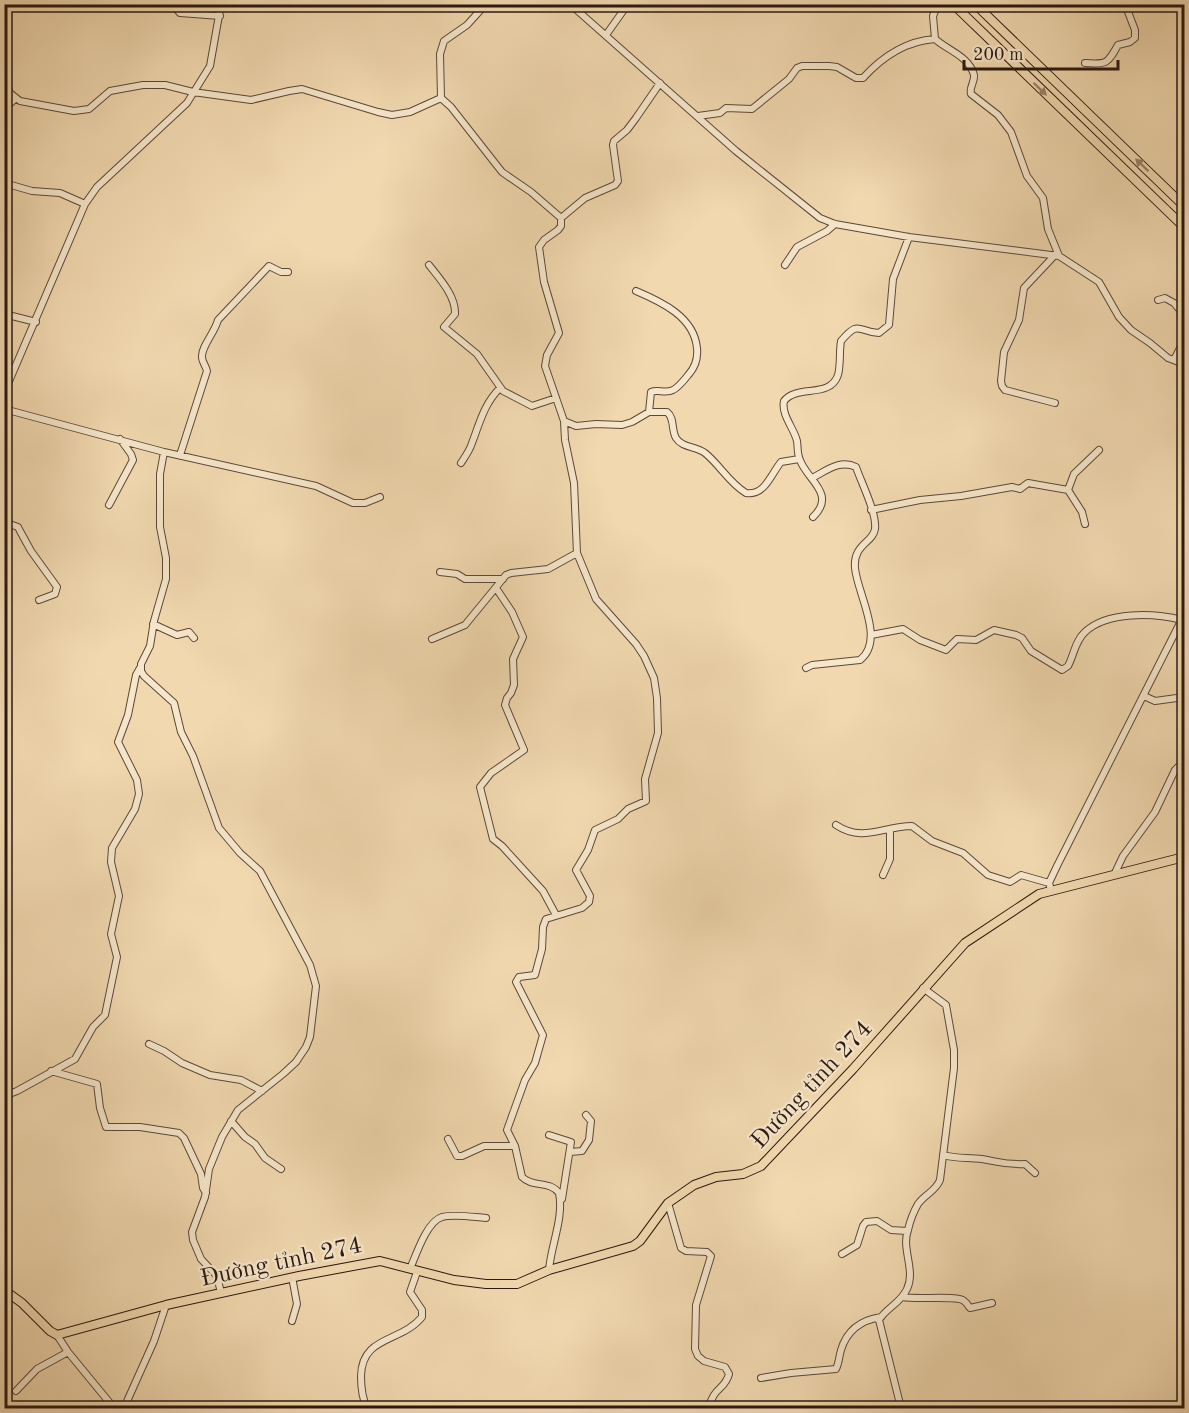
<svg xmlns="http://www.w3.org/2000/svg" width="1189" height="1413" font-family="'Old Standard TT',serif">
<style>
.lines{fill:none;stroke-linecap:round;stroke-linejoin:round}
.minor-casing{stroke:#5c4838;stroke-width:8}
.major-casing{stroke:#2b1811;stroke-width:10}
.minor{stroke:#f6e6cb;stroke-width:6}
.major{stroke:#f1d8af;stroke-width:8}
.oneway{fill:#988268}
.labels{text-anchor:middle;stroke-width:4.5;stroke-linejoin:round;paint-order:stroke}
.street-label{font-size:24px;fill:#2b1811;stroke:#f6e6cb}
</style>
<rect width="100%" height="100%" fill="#f1d8af"/>
<filter id="stains"><feTurbulence type="fractalNoise" baseFrequency=".00333" numOctaves="4"/><feColorMatrix values="0 0 0 0 .2 0 0 0 0 .09 0 0 0 0 .02 0 0 0 .5 -.17"/></filter>
<radialGradient id="worn" r=".72"><stop offset=".6" stop-color="#630" stop-opacity="0"/><stop offset="1" stop-color="#630" stop-opacity=".3"/></radialGradient>
<g class="lines">
<defs>
<path id="minor" d="M172,4l8,9 40,3
M486,4l-19,21 -23,16 -4,13 1,44 10,9 51,65 29,20 30,26v8l-3,4 -14,10 -5,7 5,35 15,51 -12,22 -2,11 19,55 1,19 9,43 3,70 19,46 40,45 8,12 10,22 3,20 1,35 -13,46 1,22 -18,8 -10,10 -23,11 -7,20 -12,20 14,26 -1,6 -7,6 -36,11 -3,8 -1,22 -7,26 -16,2 -3,5 27,53 -8,28 -10,17 -18,50 8,16 7,31c11,11 27,3 37,16 5,25 -8,52 -10,77
M570,4l166,147 84,67 15,6 74,13 150,19 40,26 20,35 12,13 19,13 18,15 16,6
M678,4l5,2
M938,4l-5,12 2,23c12,11 34,17 39,36 1,7 -5,12 -3,19l27,21 13,17 16,44 16,22 5,31 11,27
M606,35l22,-31
M1085,63c22,2 23,0 33,-18l12,-3 5,-4v-8l-10,-26
M4,84l7,10 9,7 54,10 15,-2 21,-18 33,-6h22l28,7 58,8 38,-9 13,-2 76,23 14,3 18,-3 31,-14
M4,109l12,-11
M698,116l22,-3 6,-5 26,1 37,-30 8,-11 5,-2h27l8,1 19,11h7c19,-21 43,-37 72,-39
M4,183l28,8 28,2 25,11
M561,218l24,-20 30,-13 3,-4 -5,-36 1,-4 13,-11 9,-12 24,-35
M429,265c10,13 27,31 26,49l-11,13 33,27 26,37 29,15 24,-8
M785,265l12,-18 30,-16 8,-7
M636,291c26,11 58,26 61,57 1,10 -1,18 -8,26 -4,5 -10,13 -16,16 -7,4 -15,-1 -22,2l-2,20
M1158,300l7,-2 9,5 10,12 -2,29 -8,16
M4,314l32,8
M4,393l81,-189 12,-17 90,-84 23,-37 11,-62
M1055,403l-50,-13 -3,-4 -1,-5 3,-29 15,-32 5,-32 31,-33
M4,409l160,43 152,34 37,17h12l15,-6
M564,421l12,5 20,-2 26,1 10,-3 17,-10h18c8,6 4,18 9,26 6,10 20,8 29,15 15,12 24,30 41,40 19,3 25,-19 35,-31l18,-3
M164,452l-4,22v53l6,31v21l-12,42 -4,25 -9,18v7l3,5 30,27 7,29 12,24 26,72 21,25 20,18 50,94 6,21 -6,51 -4,10 -10,15 -13,12 -45,36 -16,27 -13,32 -4,28 -13,35 1,8 8,19 16,17 4,17
M180,455l27,-84c-1,-5 -5,-9 -5,-14 -1,-10 13,-25 16,-37l51,-54 12,6h7
M461,463c4,-6 9,-13 11,-20 8,-21 12,-39 28,-55
M109,505l24,-45 -2,-6 -11,-15
M871,510l49,-10 41,-4 51,-9 8,2 8,-6 40,7
M813,517c24,-23 -6,-37 -13,-57 -3,-6 -2,-13 -3,-19 -3,-13 -16,-26 -13,-40 13,-17 46,-2 54,-26 3,-11 1,-23 3,-34 19,-22 16,-9 38,-8l10,-8 4,-46 16,-42
M4,522l14,5 2,4 11,20 26,36 -2,7 -16,6
M1085,524l-3,-12 -14,-22 6,-16 25,-24
M440,572l17,2 8,5h38
M496,588l16,24 11,25 -10,22 1,26 -3,8 -4,5 -2,7 19,45 -33,23 -11,14 13,52 9,7 41,45 13,24
M153,624l24,11 12,-3 5,6
M871,635l32,-6 17,11 26,10 11,-11 19,1 18,-10 22,5 6,3 9,13 31,19 6,-4c6,-11 7,-25 17,-34 22,-21 69,-19 97,-12
M432,639l33,-14 41,-50 5,-2 37,-4 29,-16
M806,668l6,-3 48,-5c26,-20 -3,-67 -5,-92 -2,-24 18,-25 20,-39 2,-16 -14,-47 -19,-62 -16,-8 -30,4 -44,11
M1144,696l11,5 29,-4
M836,825c27,18 47,1 76,1l20,15 31,12 25,22 22,7 11,-7 28,8
M1115,873l8,-17 32,-44 20,-42 9,-9
M883,875l7,-16v-30
M1051,890l-2,-7 8,-17 127,-251
M149,1044l15,7 18,12 28,12 31,5 21,11
M51,1071l46,13 3,24 6,19h34l39,6 5,5 17,36 2,14 3,5
M4,1096l13,-5 58,-32 18,-32 12,-12 12,-58 -6,-23 8,-38 -8,-34 1,-14 23,-39 4,-15 -2,-14 -19,-38 10,-27 8,-40 4,-7
M231,1121l14,16 10,7 10,14 16,11
M549,1135l22,7 -9,57
M448,1139l9,17h5l22,-10h31
M570,1152l12,-1 7,-11 2,-19 -5,-6
M943,1155c14,4 25,2 39,4 18,3 24,6 43,5l10,9
M668,1203l13,45 5,3 21,1 4,4 -15,49 -1,44 3,7 6,5 21,6 4,7c-4,16 -16,13 -20,34
M842,1254l15,-9 6,-19 3,-4 11,-1 14,9 16,1
M410,1269c6,-14 17,-48 32,-52 13,-3 30,0 44,1
M903,1297c13,3 55,-2 61,4 3,2 4,5 6,7l22,-5
M292,1321l5,-17 -5,-27
M57,1335l11,17 46,56
M761,1378l30,-5 45,-4c3,-6 3,-12 5,-19 6,-20 20,-30 40,-33
M16,1391l21,-22 31,-17
M124,1408l30,-67 12,-36
M367,1408c-5,-10 -6,-21 -6,-32 1,-41 40,-33 61,-59v-7l-12,-18 7,-20
M901,1408l-22,-88c7,-12 22,-17 28,-31 9,-19 -6,-40 1,-59 2,-9 6,-19 10,-26 7,-10 18,-13 22,-24l14,-112v-18l-8,-45 -23,-17"/>
<path id="major" d="M953,4l231,223
M975,4l209,202
M4,1290l18,13 28,28 7,4 109,-30 133,-29 81,-15 74,19 32,4h31l32,-14 84,-24 7,-5 28,-38 26,-18 22,-8 27,-3 18,-8 92,-97 112,-126 74,-49 145,-37"/>
</defs>
<use href="#minor" class="minor-casing"/>
<use href="#major" class="major-casing"/>
<use href="#minor" class="minor"/>
<use href="#major" class="major"/>
</g>
<defs><path id="oneway-solid" d="M-6-.8H1V-3.2L6.5 0L1 3.2V.8H-6Z" transform="scale(1.5)"/></defs>
<g class="oneway">
<use href="#oneway-solid" transform="translate(1040 89) rotate(44)"/>
<use href="#oneway-solid" transform="translate(1142 165) rotate(-136)"/>
</g>
<g class="labels">
<g class="street-label">
<text transform="translate(811 1084) rotate(-47)" y="8">Đường tỉnh 274</text>
<text transform="translate(281 1261) rotate(-12)" y="8">Đường tỉnh 274</text>
</g>
</g>
<rect width="1189" height="1413" fill="none" stroke="#f1d8af" stroke-width="24"/>
<rect x="6" y="6" width="1177" height="1401" fill="none" stroke="#2b1811" stroke-width="3"/>
<rect x="12" y="12" width="1165" height="1389" fill="none" stroke="#2b1811" stroke-width="1.5"/>
<path d="M964 60v9h154v-9" fill="none" stroke="#2b1811" stroke-width="3"/>
<text x="973" y="60" font-size="18" fill="#2b1811" stroke="#f6e6cb" stroke-width="4.5" paint-order="stroke">200 m</text>
<rect width="100%" height="100%" filter="url(#stains)"/>
<rect width="100%" height="100%" fill="url(#worn)"/>
</svg>
